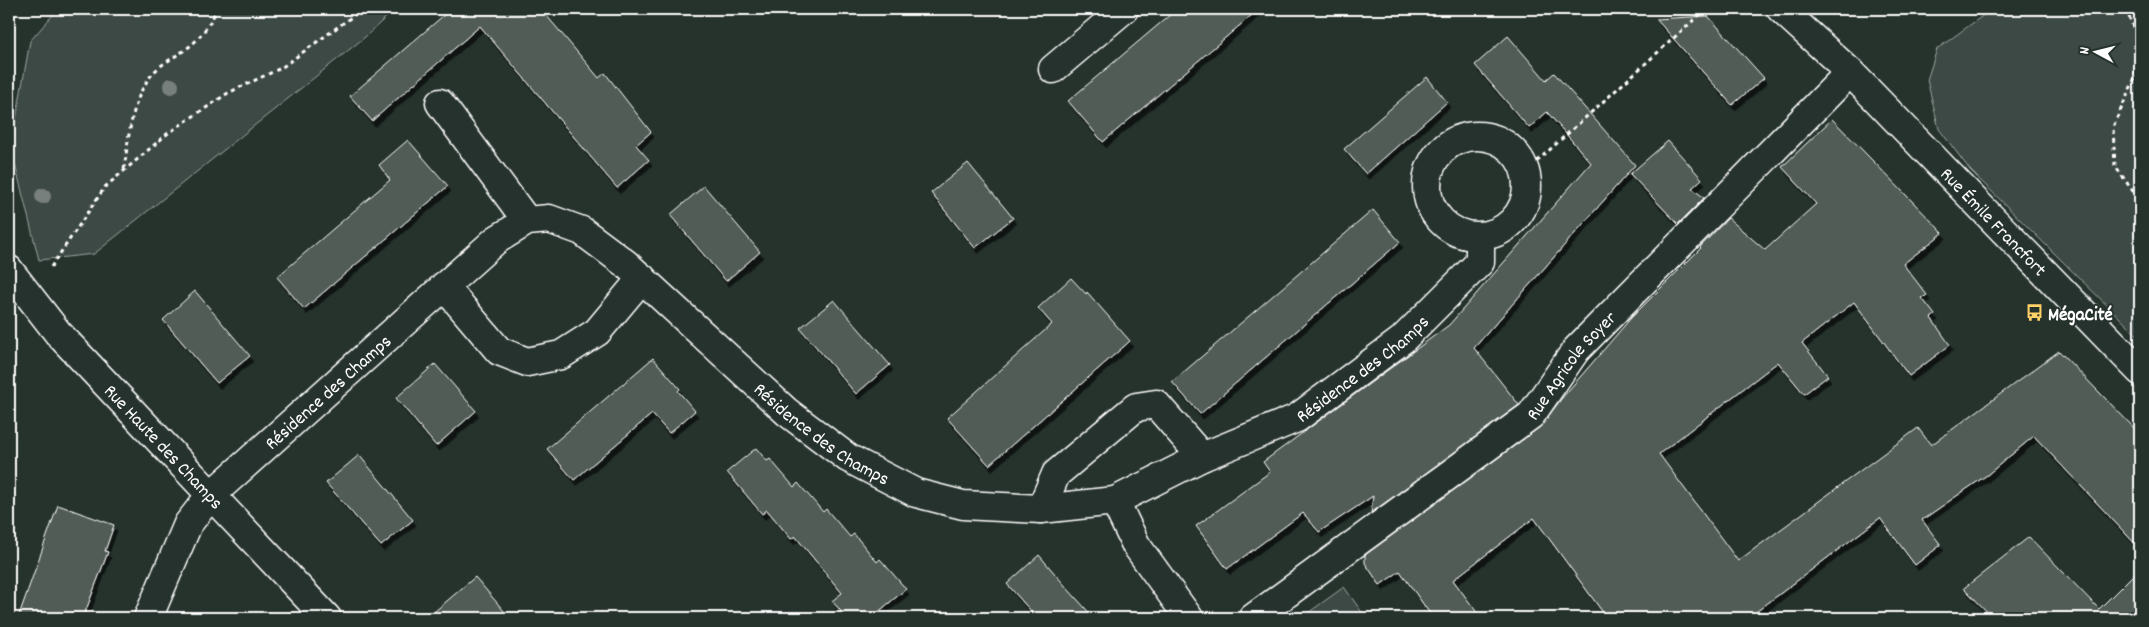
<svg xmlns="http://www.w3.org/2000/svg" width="2149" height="627" font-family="Dekko,sans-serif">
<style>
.green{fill:#3e4944;stroke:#9ea4a2}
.building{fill:#515c57;stroke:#fff;filter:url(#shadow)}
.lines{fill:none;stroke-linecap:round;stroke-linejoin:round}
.minor-casing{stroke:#fff;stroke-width:31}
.path{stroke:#fff;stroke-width:3;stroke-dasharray:4 4;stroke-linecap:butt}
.minor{stroke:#26332d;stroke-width:28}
.tree{fill:#78807d}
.labels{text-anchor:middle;stroke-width:4;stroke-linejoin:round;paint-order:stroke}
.street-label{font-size:19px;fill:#fff;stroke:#26332d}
.poi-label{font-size:19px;font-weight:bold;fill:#fff;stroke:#26332d;text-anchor:start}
</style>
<defs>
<filter id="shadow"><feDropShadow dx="3" dy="5.5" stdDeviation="0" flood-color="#0009"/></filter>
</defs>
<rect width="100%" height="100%" fill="#26332d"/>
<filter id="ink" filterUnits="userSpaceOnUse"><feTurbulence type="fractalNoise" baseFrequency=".02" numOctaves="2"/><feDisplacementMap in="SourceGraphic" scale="10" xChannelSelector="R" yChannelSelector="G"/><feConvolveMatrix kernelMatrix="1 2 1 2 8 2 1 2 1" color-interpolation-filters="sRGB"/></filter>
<g filter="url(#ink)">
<path class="green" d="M58,9h337l-30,28 -271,217 -55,6 -28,-112 19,-107z
M1992,9h148v329l-170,-168 -31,-41 -12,-49 10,-31z
M1344,587l22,31h-65z"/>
<path class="building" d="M451,9h90l58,69 6,-5 46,59 -15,13 13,15 -32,28 -137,-162 -108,95 -22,-25z
M1177,9h82l-156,133 -35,-41z
M1708,16l56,62 -32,27 -76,-86z
M1508,36l38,44 8,-7 81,92 -161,183 45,57 -148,108 2,-17 -54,36 -16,-19 -76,56 -31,-43 74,-54 -7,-10 186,-137 142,-162 -44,-51 -18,16 -54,-63z
M1427,77l20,25 -81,72 -22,-25z
M1832,119l111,114 -40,31 24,31 -5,3 13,17 -4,3 19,27 -41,31 -55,-74 -52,41 26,33 -24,18 -26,-32 -119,92 79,107 180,-133 13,17 128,-94 81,83v115l-106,-113 -47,39 -65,45 19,25 -26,20 -35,-47 -132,100h-141l-73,-100 -81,62 28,38h-48l-33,-47 -20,14 -15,-22v-8l175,-128 22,-29 69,-80 70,-70 -1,-1 28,-29 37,32 51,-46 -34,-37z
M408,140l40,46 -144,123 -27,-32 113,-97 -11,-15z
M1668,141l34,38 -10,9 12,10 -26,26 -48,-50z
M968,163l45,55 -38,30 -44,-55z
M704,186l56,66 -34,29 -56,-66z
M1373,210l27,32 -200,172 -28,-32z
M1071,278l15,16 1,-2 43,49 -141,124 -42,-47 105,-94 -14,-16z
M195,291l55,65 -33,27 -54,-63z
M834,300l56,65 -34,29 -56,-66z
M653,358l27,31 -2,2 17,20 -26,22 -17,-19 -78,66 -27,-31z
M435,364l41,47 -40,35 -40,-48z
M756,448l11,13 3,-2 24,28 4,-4 25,29 3,-3 24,28 4,-3 23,28 3,-3 26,30 -35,29h-24l-15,-17 10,-8 -47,-57 -4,3 -24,-29 -5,4 -35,-42z
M359,455l54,65 -32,26 -55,-63z
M58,505l56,20 -9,26 3,1 -25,66h-65z
M2029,537l70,72 41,-41v50h-147l-29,-30z
M1039,555l28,33 27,30h-57l-30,-34z
M475,577l35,41h-83z"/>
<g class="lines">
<defs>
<g id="minor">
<path id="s1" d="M1781,9l69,63 290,299"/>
<path d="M1053,69l71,-60"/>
<path d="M440,103l87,118"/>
<circle cx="1477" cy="186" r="50"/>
<path id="s2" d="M9,270l49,63 269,285"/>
<path d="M444,286l55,65 28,11 34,-7 36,-23 45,-54"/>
<path id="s3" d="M1115,501l87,-44 95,-39 105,-78 78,-78v-25"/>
<path d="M1041,509l15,-35 80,-67 20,-3 46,53"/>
<path id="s4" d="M148,618l40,-94 22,-28 286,-256 31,-19 22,-2 33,12 44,33 161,148 61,46 68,35 47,12 78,4 74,-8 21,44 53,73"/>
<path id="s5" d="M1253,618l278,-203 45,-65 274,-278"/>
</g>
</defs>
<use href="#minor" class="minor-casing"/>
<path class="path" d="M2126,9l12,30 -3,39 -22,49 2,39 25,35
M357,13l4,-4
M124,169c5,-32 7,-73 31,-98 10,-10 24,-16 35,-25 12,-10 21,-24 27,-37
M1525,172l181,-163
M51,267l54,-80 62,-53 61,-41 53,-25 76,-55 -3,-4"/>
<use href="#minor" class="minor"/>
</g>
<g class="tree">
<circle cx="171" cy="86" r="8"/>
<circle cx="43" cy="196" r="8"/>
</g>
</g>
<defs>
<symbol id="bus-bare" viewBox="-9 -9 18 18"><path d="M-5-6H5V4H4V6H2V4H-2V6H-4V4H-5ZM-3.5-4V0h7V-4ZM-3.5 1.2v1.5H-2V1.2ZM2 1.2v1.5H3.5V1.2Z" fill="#ffd166" stroke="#26332d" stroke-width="2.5" paint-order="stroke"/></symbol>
</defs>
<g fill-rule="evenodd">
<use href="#bus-bare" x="2022" y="300" width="25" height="25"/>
</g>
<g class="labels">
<g class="street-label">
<text dy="7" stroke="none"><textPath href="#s1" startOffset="301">Rue Émile Francfort</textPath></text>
<text dy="7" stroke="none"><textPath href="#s5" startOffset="408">Rue Agricole Soyer</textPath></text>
<text dy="7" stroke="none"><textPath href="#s3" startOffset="282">Résidence des Champs</textPath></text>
<text dy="7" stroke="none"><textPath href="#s4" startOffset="295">Résidence des Champs</textPath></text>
<text dy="7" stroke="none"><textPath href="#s4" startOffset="930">Résidence des Champs</textPath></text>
<text dy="7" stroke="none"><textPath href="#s2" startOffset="235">Rue Haute des Champs</textPath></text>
</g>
<g class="poi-label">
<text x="2048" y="320">MégaCité</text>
</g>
</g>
<rect width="2149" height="627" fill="none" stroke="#26332d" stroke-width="30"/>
<rect x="15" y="15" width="2119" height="597" fill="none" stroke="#fff" stroke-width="2" filter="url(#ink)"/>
<g transform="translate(2096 52) rotate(277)" stroke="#26332d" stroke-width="4" paint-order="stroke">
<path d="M0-4L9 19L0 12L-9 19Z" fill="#ffffff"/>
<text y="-8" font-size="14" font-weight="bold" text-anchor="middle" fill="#ffffff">N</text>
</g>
</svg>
